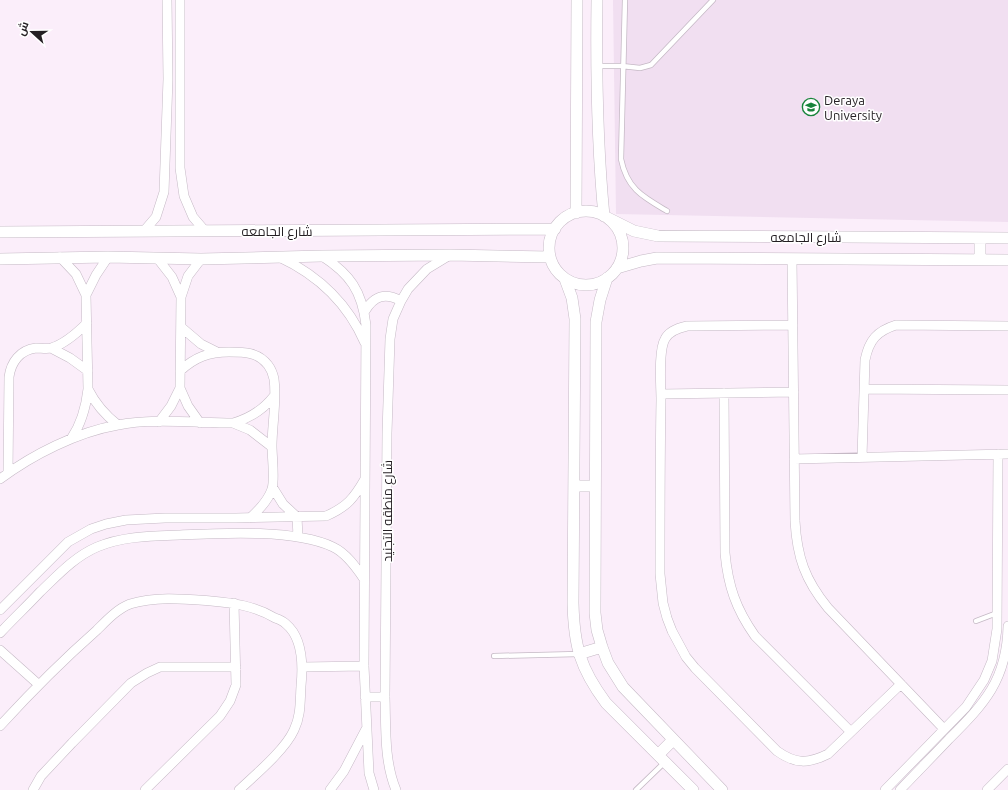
<svg xmlns="http://www.w3.org/2000/svg" width="1008" height="790" font-family="Ubuntu,Cairo,sans-serif">
<style>
.built{fill:#f1dff1}
.lines{fill:none;stroke-linecap:round;stroke-linejoin:round}
.service-casing{stroke:#c5b9c5;stroke-width:6}
.minor-casing{stroke:#c5b9c5;stroke-width:10}
.tertiary-casing{stroke:#c5b9c5;stroke-width:12}
.service{stroke:#fff;stroke-width:4.5}
.minor{stroke:#fff;stroke-width:9}
.tertiary{stroke:#fff;stroke-width:11}
.labels{text-anchor:middle;stroke-width:3;stroke-linejoin:round;paint-order:stroke}
.poi-label{font-size:13px;fill:#241f23;stroke:#fff;text-anchor:start}
.street-label{font-size:13px;fill:#241f23;stroke:#fff}
</style>
<rect width="100%" height="100%" fill="#fbeefa"/>
<path class="built" d="M613,0h395v222l-392,-8z"/>
<g class="lines">
<defs>
<path id="service" d="M625,0l-4,159c6,30 22,38 46,52
M597,66h25l18,2 11,-3 62,-65
M976,621l21,-8
M494,656l85,-2
M636,790l29,-28"/>
<path id="minor" d="M180,0v168l4,28 9,21 12,14
M144,231l12,-14 8,-25 4,-113 -1,-79
M322,256c28,18 40,35 44,69l-2,341 5,107 5,17
M60,257l16,17 10,21 2,94c-2,18 -6,34 -17,50
M279,257c39,18 69,47 86,86
M158,259l14,18 9,20
M792,259l3,262c2,36 10,59 33,87l116,121
M86,295l10,-20 12,-18
M365,311c9,-15 20,-19 36,-10
M793,325l-106,1c-9,2 -18,5 -22,13 -7,12 -4,47 -4,61 -1,58 -1,116 -1,174l3,29 4,15 5,13 14,26 9,11 82,83c18,13 31,13 51,3l73,-70
M181,327l20,17 16,8
M51,348l19,10 18,13
M180,371c15,-14 29,-19 49,-19 15,0 29,0 39,13 3,4 5,9 6,14 3,21 -2,46 -2,67 0,11 3,34 0,43 -4,12 -13,21 -22,29
M180,388l8,18 12,17
M88,389c7,14 17,26 30,36
M864,389l144,1
M724,393l1,160c3,33 11,56 30,83l96,96
M661,394l133,-2
M159,422l12,-16 9,-18 1,-91 7,-21 13,-17
M233,423l17,7 22,17
M862,457l3,-97c4,-20 12,-29 31,-35l112,1
M794,459l214,-5
M8,473l1,-96c2,-15 11,-27 27,-29 5,0 11,1 15,0 14,-4 26,-15 36,-25
M0,479c32,-24 77,-47 118,-54 34,-7 79,-2 115,-2 18,-5 30,-13 41,-27
M273,488l10,16 14,13 1,20
M0,610l68,-68 23,-13 15,-5 20,-4 39,-2h71l90,-2c21,-9 28,-18 39,-37
M0,633c13,-14 27,-27 40,-41 18,-17 34,-35 57,-45 26,-11 55,-11 83,-12 42,-2 115,-6 153,12 13,6 23,20 31,32
M0,650l38,34
M303,667l61,-1
M365,697h20
M0,726c31,-34 63,-66 97,-96 9,-9 20,-21 33,-26 26,-8 55,-5 81,-3 23,2 44,5 64,17 3,1 8,3 11,6 17,14 17,42 15,62 -1,15 0,30 -7,44 -9,20 -39,45 -55,60
M33,790l8,-14 31,-33 59,-60 16,-10 13,-6h76
M145,790l75,-74 10,-15 6,-16 -2,-82
M330,790l14,-19 22,-42
M396,790c-12,-29 -10,-62 -11,-93l2,-264 3,-94 3,-20 8,-18 7,-12 19,-20 23,-14
M885,790l81,-83 18,-27 8,-19 5,-32 1,-175
M900,790c16,-17 33,-34 49,-51 35,-35 58,-59 59,-113
M987,790l21,-21"/>
<path id="tertiary" d="M597,0c-1,72 0,144 7,216
M549 248a37 37 0 1 1 74 0a37 37 0 1 1-74 0Z
M576,213l1,-213
M608,218l26,13 24,5 350,2
M0,232l555,-3
M0,259l108,-2 93,2 121,-3 128,-1 100,2
M980,260v-22
M617,268l24,-7 16,-3 351,2
M607,278l-7,22 -4,22 -1,291 2,17 5,17 6,16 15,24 99,103
M565,279l7,19 3,21 -2,284c1,43 7,65 33,100l87,87
M574,486h21
M579,654l23,-7
M658,755l15,-15"/>
</defs>
<use href="#service" class="service-casing"/>
<use href="#minor" class="minor-casing"/>
<use href="#tertiary" class="tertiary-casing"/>
<use href="#service" class="service"/>
<use href="#minor" class="minor"/>
<use href="#tertiary" class="tertiary"/>
</g>
<defs>
<symbol id="university-ring" viewBox="-11 -11 22 22"><circle r="9.5" fill="#fff" stroke="#18843b" stroke-width="1.5"/><path d="M0-5L7-2L0 1L-7-2ZM-4 1L0 2.5L4 1V4Q0 6-4 4Z" fill="#18843b"/></symbol>
</defs>
<g fill-rule="evenodd">
<use href="#university-ring" x="801" y="97" width="20" height="20"/>
</g>
<g class="labels">
<g class="poi-label">
<text x="824" y="105">Deraya<tspan x="824" dy="15">University</tspan></text>
</g>
<g class="street-label">
<text x="277" y="236">شارع الجامعه</text>
<text x="806" y="242">شارع الجامعه</text>
<text transform="translate(387 511) rotate(-90)" y="5">شارع منطقه التجنيد</text>
</g>
</g>
<g transform="translate(32 32) rotate(291)" stroke="#ffffff" stroke-width="3" paint-order="stroke">
<path d="M0-3L7 15L0 10L-7 15Z" fill="#241f23"/>
<text y="-6" font-size="11" font-weight="bold" text-anchor="middle" fill="#241f23">ش</text>
</g>
</svg>
